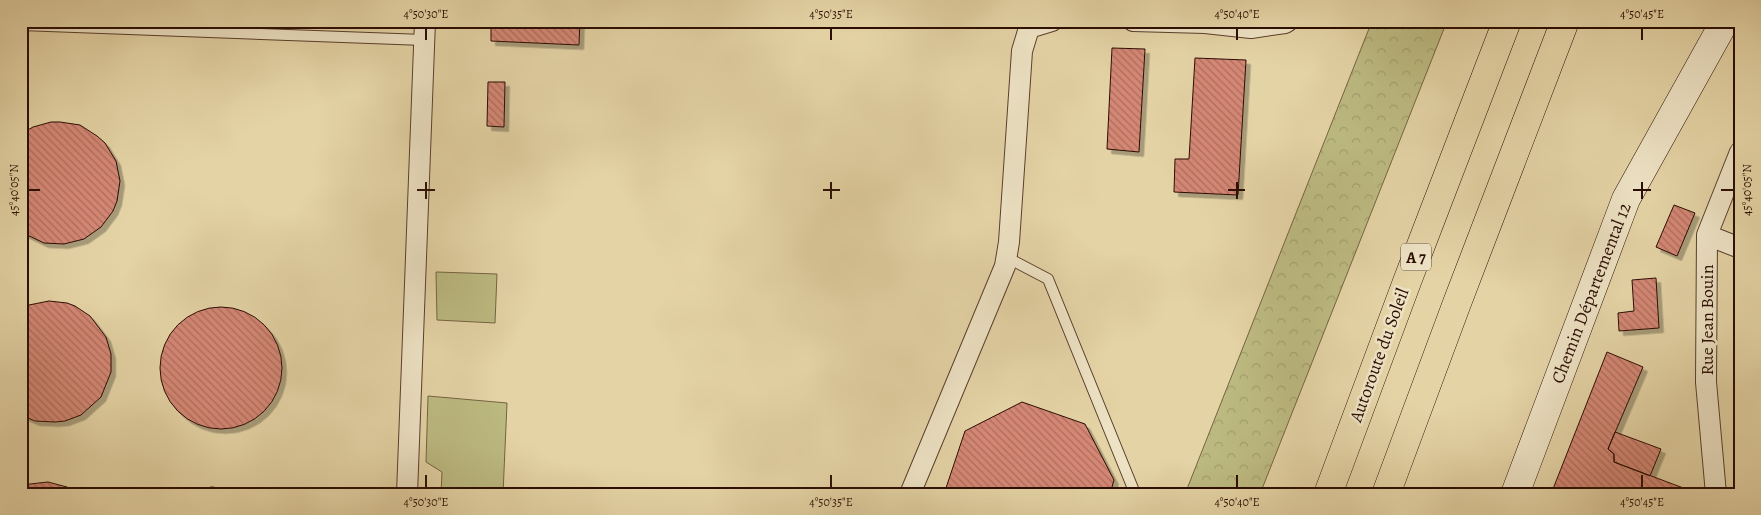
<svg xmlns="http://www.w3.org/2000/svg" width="1761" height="515" font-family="Alegreya,serif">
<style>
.green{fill:#bcba81;stroke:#746442}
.forest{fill:url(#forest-crowns);stroke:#746442}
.building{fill:url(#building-back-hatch);stroke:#2b0d03;filter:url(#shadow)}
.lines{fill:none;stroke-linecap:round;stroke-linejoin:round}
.lane-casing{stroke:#593e2c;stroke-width:12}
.street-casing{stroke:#593e2c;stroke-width:22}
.secondary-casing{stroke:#2b0d03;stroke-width:29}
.highway-casing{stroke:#2b0d03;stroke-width:29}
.lane{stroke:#ede2c4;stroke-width:10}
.street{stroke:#ede2c4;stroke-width:20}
.secondary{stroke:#ede2c4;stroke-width:28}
.highway{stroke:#e4d3a5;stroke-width:28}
.ticks{fill:none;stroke:#2b0d03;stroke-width:2}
.labels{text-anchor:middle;stroke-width:5;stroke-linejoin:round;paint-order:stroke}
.shield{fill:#ede2c4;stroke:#654d3d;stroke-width:1}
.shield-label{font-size:16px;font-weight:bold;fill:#2b0d03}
.street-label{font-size:18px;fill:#2b0d03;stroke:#ede2c4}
.neatline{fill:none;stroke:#2b0d03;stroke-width:2}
.ticks-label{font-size:12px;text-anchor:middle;fill:#2b0d03}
</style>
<defs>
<pattern id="forest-crowns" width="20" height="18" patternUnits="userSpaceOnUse" patternTransform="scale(1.25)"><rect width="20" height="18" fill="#bcba81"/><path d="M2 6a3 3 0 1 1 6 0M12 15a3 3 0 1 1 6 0" fill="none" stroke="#a29f6e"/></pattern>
<pattern id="building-back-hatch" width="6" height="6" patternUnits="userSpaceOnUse" patternTransform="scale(1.25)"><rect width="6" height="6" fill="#d48774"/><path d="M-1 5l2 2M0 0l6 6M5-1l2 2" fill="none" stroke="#ac6d5d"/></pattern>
<filter id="shadow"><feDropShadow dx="4.5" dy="4.5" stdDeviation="0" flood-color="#0004"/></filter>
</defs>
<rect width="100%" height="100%" fill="#e4d3a5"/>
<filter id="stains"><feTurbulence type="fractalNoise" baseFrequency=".004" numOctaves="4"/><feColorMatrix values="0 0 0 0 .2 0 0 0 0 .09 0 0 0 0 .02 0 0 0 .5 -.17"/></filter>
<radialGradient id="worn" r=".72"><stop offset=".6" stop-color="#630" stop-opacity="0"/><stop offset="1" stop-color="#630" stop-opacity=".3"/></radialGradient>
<path class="green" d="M436,272l61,2 -2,49 -58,-3z
M428,396l79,7 -4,91h-62l1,-22 -16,-10z"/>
<path class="forest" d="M1372,21h75l-187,473h-75z"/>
<path class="building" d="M491,21h89l-1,24 -88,-4z
M1112,48l33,1 -6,103 -32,-3z
M1195,58l51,2 -8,135 -64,-3 1,-33h14z
M488,82h17l-1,45 -17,-1z
M51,122h9l20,3 17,11 8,7 11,18 4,20 -3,20 -4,10 -12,16 -17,12 -20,5 -20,-1 -23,-11v-98l12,-7z
M1674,205l21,8 -18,43 -21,-9z
M1656,278l3,50 -40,3 -1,-18 16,-2 -2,-31z
M49,301l18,2 8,3 15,10 16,21 5,17v18l-10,25 -20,18 -16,6 -10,1 -20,-1 -14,-6v-106l8,-4z
M160 368a61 61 0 1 1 122 0a61 61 0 1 1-122 0Z
M1607,352l36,15 -35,82 6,5v8l72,27 2,5h-137z
M1022,402l63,22 29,56 -4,14h-166l21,-63z
M1615,432l46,17 -11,27 -36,-14v-8l-6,-5z
M48,482l19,5 10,7h-56l1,-8 8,-2z
M212,487l20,3 9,4h-54l8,-4z"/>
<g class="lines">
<defs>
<path id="lane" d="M21,25l403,15
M1006,257l42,22 86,212 -1,3"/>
<path id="street" d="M1133,21l72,2 46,5 34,-5 3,-2
M1707,235l33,13
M407,494l18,-473
M910,494l95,-228 4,-24 13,-191 7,-23 23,-7
M1716,494l-10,-112 1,-147 33,-83"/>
<path id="secondary" d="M1515,494l111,-295 99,-178"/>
<path id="highway" d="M1328,494l80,-215 99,-258
M1386,494l71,-191 108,-282"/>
</defs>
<use href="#lane" class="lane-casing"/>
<use href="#street" class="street-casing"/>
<use href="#secondary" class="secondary-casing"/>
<use href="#highway" class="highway-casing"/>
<use href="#lane" class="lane"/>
<use href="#street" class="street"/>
<use href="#secondary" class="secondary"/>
<use href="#highway" class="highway"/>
</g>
<path class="ticks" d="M426,28v12M831,28v12M1237,28v12M1642,28v12M426,182v17M831,182v17M1237,182v17M1642,182v17M28,190h12M417,190h18M823,190h17M1228,190h17M1633,190h18M1721,190h13M426,475v13M831,475v13M1237,475v13M1642,475v13"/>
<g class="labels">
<rect class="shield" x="1401" y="243.5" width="30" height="27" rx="4"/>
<g class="shield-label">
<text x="1416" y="263">A 7</text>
</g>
<g class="street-label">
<text transform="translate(1591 293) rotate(-69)" y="6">Chemin Départemental 12</text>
<text transform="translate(1707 320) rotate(-90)" y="6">Rue Jean Bouin</text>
<text transform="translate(1379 355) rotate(-70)" y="6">Autoroute du Soleil</text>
</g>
</g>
<rect width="1761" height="515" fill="none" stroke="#e4d3a5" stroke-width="55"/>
<rect x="28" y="28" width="1706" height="460" class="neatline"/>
<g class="ticks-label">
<text x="426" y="18">4°50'30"E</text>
<text x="831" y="18">4°50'35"E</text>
<text x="1237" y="18">4°50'40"E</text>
<text x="1642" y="18">4°50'45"E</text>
<text transform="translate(14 190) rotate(-90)" y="4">45°40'05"N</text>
<text transform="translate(1747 190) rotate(-90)" y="4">45°40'05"N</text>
<text x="426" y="506">4°50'30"E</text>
<text x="831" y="506">4°50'35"E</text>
<text x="1237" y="506">4°50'40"E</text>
<text x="1642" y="506">4°50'45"E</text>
</g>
<rect width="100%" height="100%" filter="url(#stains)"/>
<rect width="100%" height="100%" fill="url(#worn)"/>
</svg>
